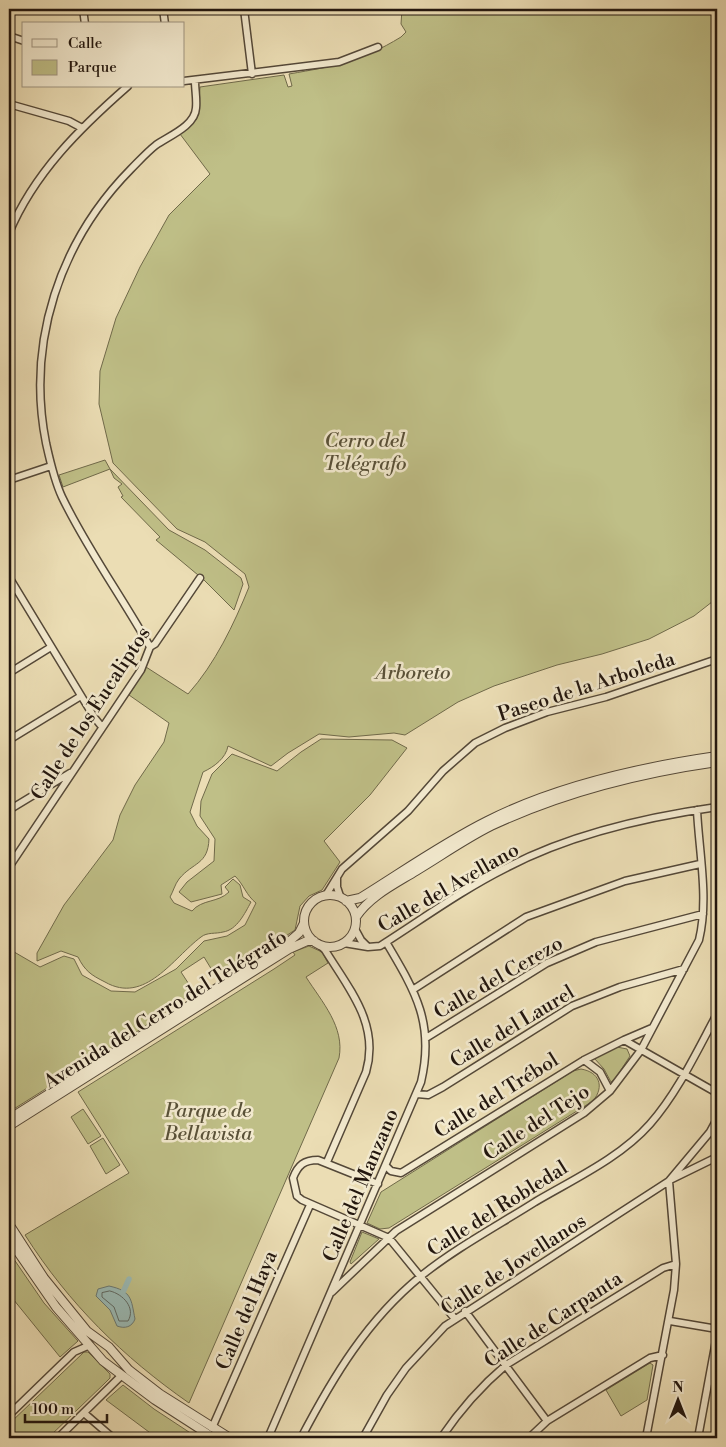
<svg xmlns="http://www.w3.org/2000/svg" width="726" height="1447" font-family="'Libre Bodoni',serif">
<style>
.green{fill:#bfbf87;stroke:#706a4a}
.water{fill:#9abab5;stroke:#6a7872}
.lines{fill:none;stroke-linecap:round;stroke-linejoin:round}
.shore{stroke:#5e6862;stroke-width:1}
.canal{stroke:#9abab5;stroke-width:5.5}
.minor-casing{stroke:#544838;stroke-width:9}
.tertiary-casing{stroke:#544838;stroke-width:10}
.minor{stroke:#f2e9ce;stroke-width:6}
.tertiary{stroke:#f2e9ce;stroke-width:8}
.labels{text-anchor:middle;stroke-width:5;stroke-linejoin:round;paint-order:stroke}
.park-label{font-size:20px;font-style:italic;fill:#595138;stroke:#f2e9ce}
.street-label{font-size:20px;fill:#22160e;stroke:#f2e9ce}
</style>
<rect width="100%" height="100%" fill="#ebddb4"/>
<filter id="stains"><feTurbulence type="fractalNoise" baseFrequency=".004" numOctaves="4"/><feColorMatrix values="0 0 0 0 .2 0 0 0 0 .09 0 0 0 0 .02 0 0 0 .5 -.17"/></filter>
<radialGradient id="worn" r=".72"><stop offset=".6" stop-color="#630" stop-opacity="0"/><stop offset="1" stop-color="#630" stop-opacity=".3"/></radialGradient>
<path class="green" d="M402,9h315v589l-23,18 -45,23 -47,15 -45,11 -63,21 -36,16 -53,33 -11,-2 -45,4 -30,-3 -31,19 -17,13 -43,-20c-2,12 -14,21 -25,26l-13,40 7,14 12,13c-1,26 -16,23 -30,40 -4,5 -6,13 -9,18l4,6 18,8c10,-12 26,-8 37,-19l-4,-5 8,-8 7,6 3,12 8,5c-6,11 -14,28 -28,30 -7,2 -16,0 -22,5 -28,21 -56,68 -96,45 -14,-7 -20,-11 -27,-25l-17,-6 -24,10v-8l27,-48 49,-65 7,-25 15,-30 29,-43 5,-19 -40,-28 17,-28 42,27c27,-30 46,-70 61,-107l-4,-13 -40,-32 -28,-13 -64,-66 -14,-59 1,-33 16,-53 24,-51 29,-52 41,-41 -30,-40 16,-14 2,-5 2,-28 84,-12 4,12 4,-1 -3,-12c46,-8 71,-12 112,-37l5,-5 -5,-8z
M105,460l5,9 59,61 36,20 36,28 2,6 -9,26 -30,-30 -48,-40 4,-3 -39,-40 2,-1 -5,-9 4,-3 -8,-6 -4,-9 -47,18 -4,-12z
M321,739l71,1 15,8 -37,47 -46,46 16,21 -18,28 -13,6 -9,10 -5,24 -77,50 -14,-23 -23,15 13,20 -53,37 -132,83v-163l31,18 24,-11 10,3 8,16 29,16 24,1 41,-23 28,-28 23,-5 18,-11 11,-22c-10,-8 -12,-18 -21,-27l-14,9 1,9 -31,8 -12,-10 8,-10 27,-21 1,-22 -15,-23 1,-15 11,-27 20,-20 45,17 24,-19z
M309,946l13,6 6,11 -22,14c16,25 39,50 33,81l-150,345c-66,-46 -120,-99 -164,-168l104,-62 -51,-81 196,-123 21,-14 -2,-3z
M617,1047l10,2 3,7 -15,23 -4,3 -7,-13 -10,-11z
M581,1069c18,3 24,17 12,32l-204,127 -9,1 -13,-6 14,-31 192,-121z
M83,1109l18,27 -13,8 -17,-27z
M103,1138l17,27 -14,9 -16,-28z
M362,1232l17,7 -28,25 -1,-2z
M9,1252l35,51 34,38 -18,16 -51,-63z
M84,1352h4l22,22v4l-5,5 -57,55h-39v-14z
M650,1363l3,2 -6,35 -26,16 -15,-26z
M123,1385l31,24 44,29h-41l-51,-38z"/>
<path class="water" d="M109,1286c23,5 22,13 26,33 -3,8 -10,10 -18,7l-7,-16 -14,-14 2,-7z"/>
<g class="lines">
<path class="shore" d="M110,1291c13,3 26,17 18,30h-9l-5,-14 -12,-10v-4z"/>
<path class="canal" d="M123,1292l6,-13"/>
<defs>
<path id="minor" d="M83,9l2,15
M163,9l2,15
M244,9l8,65
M9,36l15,5
M184,81l155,-19 39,-15
M9,104l60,17 13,7
M9,233c25,-60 71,-105 119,-147
M9,480l42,-14
M9,577l85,140 8,10
M150,647c-28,-50 -63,-98 -88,-150 -8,-17 -12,-36 -16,-54 -20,-101 14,-202 85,-274 8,-8 16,-17 25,-24 13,-9 39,-19 40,-37 1,-9 -1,-18 -1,-27
M9,673l42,-26
M9,740l72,-44
M9,810l61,-37
M9,867l132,-197 9,-23 5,-3 45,-66
M337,878v9l3,9
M326,895l16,-26 66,-58 35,-40 32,-28 30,-15 42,-16 59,-15 111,-38
M355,929l6,11 6,6
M344,943l24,4 12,-1c41,-26 82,-56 126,-78 64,-34 140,-51 211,-61
M319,944l6,6c24,39 55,74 41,122l-39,90
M414,989l112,-72 99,-36 75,-17
M426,1038l121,-75 49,-21 107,-28
M624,1040l28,-12
M584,1060l16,12 10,19
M417,1094l11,1 15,-8 129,-81 48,-19 64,-18
M386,1166l5,5 10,2 183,-113 40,-20 93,53
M670,1180l47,-23
M378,1184l-60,-24c-14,0 -20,5 -25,18l4,18 5,4 87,38 66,81
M332,1292l64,-61 188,-118 26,-22 31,-41 58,-110c10,-41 0,-88 -2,-130
M465,1311l82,110
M670,1321l47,8
M84,1413l29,25
M9,1415l65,-63 16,-7
M212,1428l98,-223
M58,1438l64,-63
M268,1438l153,-356c14,-59 -6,-91 -35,-140
M301,1438c32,-61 66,-118 120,-162 35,-28 76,-50 114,-74 39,-23 85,-44 115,-78 28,-32 47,-73 67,-110
M363,1438l24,-43 19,-27 39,-42 224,-145 41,-49 7,-13
M441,1438c19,-28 39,-51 65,-73l157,-97 13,-4
M529,1438l18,-17 103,-63 13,-3
M646,1438l28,-148 2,-26 -7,-83
M698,1438l19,-103"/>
<path id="tertiary" d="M304 921a26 26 0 1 1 52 0a26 26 0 1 1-52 0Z
M346,901l14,-3c42,-26 83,-55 127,-77 69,-35 154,-54 230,-65
M356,917c14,-21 39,-33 60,-46 25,-15 49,-32 75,-45 70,-33 149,-53 226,-64
M9,1119l276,-174 14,-12 5,-10
M9,1126l280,-177 18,-8h7
M9,1224l35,54 43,53 22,16 20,23 31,24 70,44
M9,1239l47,68 47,54 52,39 59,38"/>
</defs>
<use href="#minor" class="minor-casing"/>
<use href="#tertiary" class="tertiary-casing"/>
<use href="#minor" class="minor"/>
<use href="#tertiary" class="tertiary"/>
</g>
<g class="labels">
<g class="park-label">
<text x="365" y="447">Cerro del<tspan x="365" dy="23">Telégrafo</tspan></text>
<text x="413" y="679">Arboreto</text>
<text x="208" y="1117">Parque de<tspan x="208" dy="23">Bellavista</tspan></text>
</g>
<g class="street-label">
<text transform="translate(586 686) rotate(-18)" y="7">Paseo de la Arboleda</text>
<text transform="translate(90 713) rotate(-57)" y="7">Calle de los Eucaliptos</text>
<text transform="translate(448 887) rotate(-30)" y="7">Calle del Avellano</text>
<text transform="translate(498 977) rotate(-30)" y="7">Calle del Cerezo</text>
<text transform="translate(165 1009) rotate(-32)" y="7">Avenida del Cerro del Telégrafo</text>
<text transform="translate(512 1026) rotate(-31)" y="7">Calle del Laurel</text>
<text transform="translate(496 1095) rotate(-32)" y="7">Calle del Trébol</text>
<text transform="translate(536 1122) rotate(-33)" y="7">Calle del Tejo</text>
<text transform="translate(360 1185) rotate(-67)" y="7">Calle del Manzano</text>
<text transform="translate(497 1208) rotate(-32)" y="7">Calle del Robledal</text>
<text transform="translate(513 1264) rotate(-33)" y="7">Calle de Jovellanos</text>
<text transform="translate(246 1310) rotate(-67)" y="7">Calle del Haya</text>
<text transform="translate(553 1319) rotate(-33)" y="7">Calle de Carpanta</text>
</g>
</g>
<rect width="726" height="1447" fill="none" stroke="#ebddb4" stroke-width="30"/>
<rect x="10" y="10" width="706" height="1427" fill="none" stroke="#22160e" stroke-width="2.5"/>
<rect x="15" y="15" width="696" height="1417" fill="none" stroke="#22160e"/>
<rect x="22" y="22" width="162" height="65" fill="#f2e9ce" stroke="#9f9581"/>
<rect x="32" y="39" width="25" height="8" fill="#f2e9ce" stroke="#9f9581"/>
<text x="68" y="48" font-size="15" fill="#22160e">Calle</text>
<rect x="32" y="60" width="25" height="15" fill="#bfbf87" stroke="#9f9581"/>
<text x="68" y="72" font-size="15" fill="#22160e">Parque</text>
<g transform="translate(678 1400)" stroke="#f2e9ce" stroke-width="4" paint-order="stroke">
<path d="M0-4L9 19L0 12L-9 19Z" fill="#22160e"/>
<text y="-8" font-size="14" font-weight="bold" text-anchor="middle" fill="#22160e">N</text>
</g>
<path d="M25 1414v8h82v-8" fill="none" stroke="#22160e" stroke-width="2.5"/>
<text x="32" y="1414" font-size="15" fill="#22160e" stroke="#f2e9ce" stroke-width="4" paint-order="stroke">100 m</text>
<rect width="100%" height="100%" filter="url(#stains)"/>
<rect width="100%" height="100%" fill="url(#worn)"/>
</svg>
